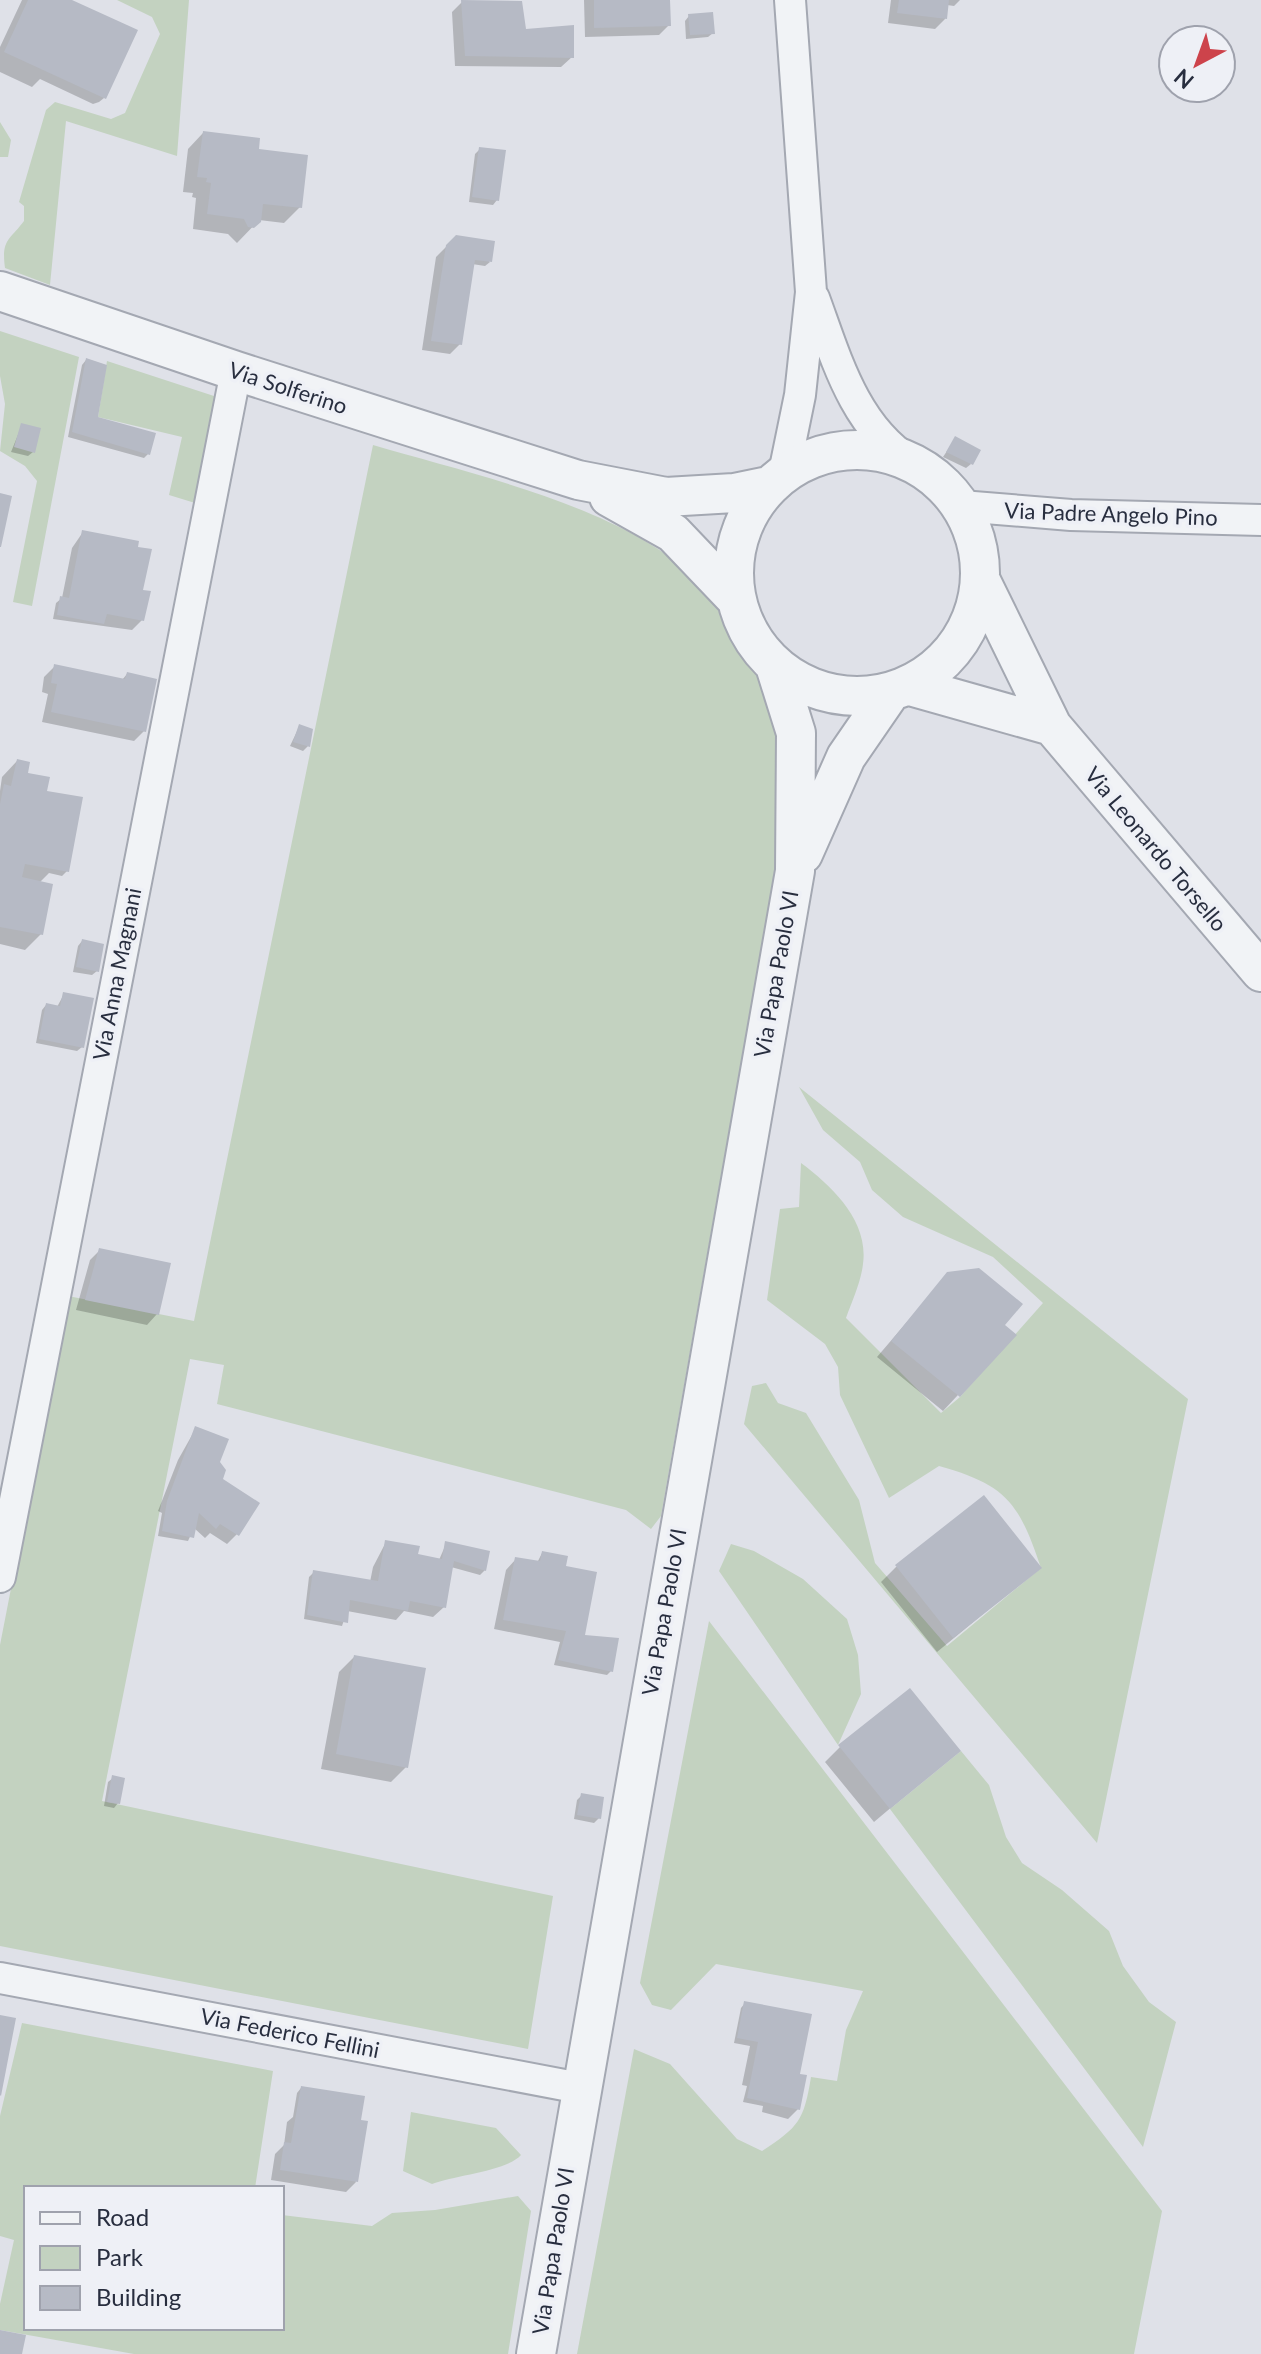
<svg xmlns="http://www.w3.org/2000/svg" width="1261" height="2354" font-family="Lato,sans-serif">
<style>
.green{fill:#c3d2c0}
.shadow{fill:#0003}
.building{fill:#b6bac5}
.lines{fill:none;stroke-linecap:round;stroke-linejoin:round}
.minor-casing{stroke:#a4a8b2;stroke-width:34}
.tertiary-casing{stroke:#a4a8b2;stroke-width:42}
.minor{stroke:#f1f3f6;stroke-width:30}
.tertiary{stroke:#f1f3f6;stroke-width:38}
.labels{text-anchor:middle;stroke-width:7;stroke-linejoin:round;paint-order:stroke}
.street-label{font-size:22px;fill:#282e3f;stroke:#eef0f6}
</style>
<rect width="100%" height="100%" fill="#dfe1e8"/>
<path class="green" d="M117,0h72l-12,156 -111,-35 -16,164 -45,-17c-4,-29 5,-28 19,-47v-15l-5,-4 27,-92 9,-8 56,17 14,-6 35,-79 -8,-17z
M0,122l11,18 -3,17h-8z
M0,331l79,26 -47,249 -19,-4 24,-121 -12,-15 -25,-15 5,-47 -5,-28z
M107,361l110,36 -22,106 -26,-8 13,-58 -84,-20z
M373,445c95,28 241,60 315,127 19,17 35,42 48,63 18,27 36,62 42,94 9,49 1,103 -5,152l-112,635 -10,13 -25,-19 -409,-106 7,-39 -34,-6 -88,442 451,95 -25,153 -528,-103v-301l68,-349 126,25z
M799,1087l389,312 -91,444 -353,-419 8,-38 14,-3 12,20 28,10 53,87 16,63 72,83 94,-78c-22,-65 -34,-83 -102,-102l-50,32 -49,-103 -2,-28 -13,-23 -58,-44 13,-91 19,-2 2,-44c31,23 68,58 62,101 -2,18 -11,37 -17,54l95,95 19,-16 83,-94 -50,-46 -90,-40 -31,-27 -12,-28 -37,-32z
M731,1544l23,7 49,28 44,40 11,36 3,39 -23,51 -119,-174z
M709,1621l453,590 -28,143h-557l57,-305 36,15 67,75 25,12c37,-24 42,-31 49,-74l26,4 9,-51 17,-39 -147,-27 -45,46 -19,-5 -12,-22z
M961,1751l28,34 17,52 16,26 40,27 47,41 14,35 26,36 27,20 -33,125 -253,-338z
M22,2023l251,48 -18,117h-229v140h256v-113l90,11 20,-13 43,-3 83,-14 13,15 -23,143h-374l-134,-24v-26l14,-64 -14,-4v-120z
M411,2112l85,16 25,27c-14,16 -66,20 -89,29l-29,-13z"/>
<path class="shadow" d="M22,0h46l36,98 -5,4 -6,2 -53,-25 -8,8 -32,-15v-25z
M584,0h84l1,25 -10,10 -74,2z
M891,0h69l-6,6 -7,-1 -2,14 -10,10 -47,-6z
M462,2l62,29 48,26 -11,10 -106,-1 -3,-54z
M689,16l24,17 -5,4 -22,2 -1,-18z
M203,133l54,22 43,52 -16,16 -25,-3 -22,23 -9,-9 -35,-5 3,-31 -4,-1 1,-4 -10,-1 5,-43z
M480,149l17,51 -4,5 -24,-3 6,-48z
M456,237l34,25 -5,4 -13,-2 -12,80 -10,10 -28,-4 14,-93z
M86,360l10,59 52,35 -4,4 -76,-21 14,-72z
M22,425l11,27 -5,4 -17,-4z
M955,439l16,25 -5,4 -23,-11z
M83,532l58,59 1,29 -10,10 -79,-11 3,-16 6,-5 10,-50z
M55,666l67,14 5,-6 17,57 -10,10 -92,-19 6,-28 -6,-2 2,-15z
M299,727l9,19 -5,5 -13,-5z
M17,761l28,31 22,79 -5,5 -13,-3 -10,10 2,51 -16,16 -25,-6v-153l2,-14z
M82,941l15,30 -5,4 -19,-3 5,-26z
M64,994l18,53 -5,4 -41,-8 6,-33 4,-5 11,2z
M100,1250l57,64 -10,11 -71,-15 14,-50z
M948,1274l66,61 -71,76 -66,-54z
M196,1428l25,52 16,54 -10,10 -17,-11 -5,5 -11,-10 -6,13 -30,-5 4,-23 -4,-2 20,-51z
M386,1542l30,14 23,4 7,-16 39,26 -5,5 -29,-8 -7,40 -11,10 -29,-6 -8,9 -49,-9 -5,15 -38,-7 5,-42 5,-5 56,10 3,-15z
M542,1553l22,12 19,70 28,36 -4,4 -53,-10 6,-23 -66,-13 12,-59 10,-11 21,4z
M896,1567l143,1 -102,84 -56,-70z
M354,1657l52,110 -15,15 -70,-13 18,-97z
M840,1747l118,4 -84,71 -49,-60z
M113,1778l5,25 -4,5 -10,-2 4,-24z
M582,1795l17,23 -5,5 -20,-4 3,-19z
M745,2003l53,72v34l-10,10 -26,-7 1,-6 -20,-4 4,-16 -5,-1 8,-39 -16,-3 7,-35z
M301,2088l55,94 -10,10 -75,-12 4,-26 9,-9 3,-23 6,-5 4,-24z"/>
<path class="building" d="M28,0h44l66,30 -32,69 -102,-47z
M461,0l61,1 4,28 48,-4v33l-109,-2z
M594,0h76l1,26 -77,2z
M899,0h50l-2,19 -50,-6z
M713,12l2,22 -25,1 -2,-21z
M203,131l57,7 -1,11 49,6 -6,53 -39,-4 -2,18 -7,6 -6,-1 -4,-8 -37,-5 4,-31 -5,-1 1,-4 -10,-1z
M479,147l27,3 -7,51 -27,-4z
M456,235l39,6 -3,21 -17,-2 -13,85 -31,-4 15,-96z
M86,358l21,7 -9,52 58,16 -6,22 -78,-23z
M21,423l20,5 -6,25 -21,-6z
M955,436l26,14 -8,15 -27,-13z
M0,493l12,3 -11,51h-1z
M82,530l57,11 -1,6 14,2 -9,41 8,1 -7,30 -37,-7 -3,10 -47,-9 3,-19 9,2z
M54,664l71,15 2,-7 30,7 -11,53 -95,-20 6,-28 -6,-1z
M299,724l14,5 -3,18 -17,-5z
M17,759l13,3 -2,11 22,4 -3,14 36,6 -14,75 -44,-8 -3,13 31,7 -10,51 -43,-8v-123l4,-20 7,2z
M82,939l22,5 -5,28 -23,-5z
M63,992l31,6 -10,50 -45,-9 7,-36 14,3z
M99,1248l72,15 -12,52 -74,-15z
M979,1268l44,36 -18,21 12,10 -57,62 -69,-56 56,-69z
M195,1426l34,13 -9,23 6,8 -3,9 37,24 -21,33 -19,-12 -4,5 -17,-16 -5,25 -32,-7 5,-30z
M984,1495l58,73 -89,70 -58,-73z
M385,1540l35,6 -2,8 24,5 3,-18 45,10 -4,20 -32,-10 -8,47 -36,-7 -2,10 -58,-11 -2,23 -41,-8 6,-45 65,11z
M542,1551l26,5 -2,10 31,6 -12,63 34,3 -6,34 -55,-12 8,-29 -63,-11 12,-63 25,4z
M354,1655l72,13 -18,100 -72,-14z
M910,1688l51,63 -71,58 -52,-64z
M112,1775l13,3 -5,26 -13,-2z
M581,1793l23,4 -3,22 -24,-4z
M744,2001l68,13 -12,60 7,1 -7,35 -53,-12 11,-56 -21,-4z
M0,2015l16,3 -15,78 -1,-1z
M301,2086l64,10 -4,24 7,1 -10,61 -78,-12 4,-28 7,1z
M0,2330l26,5 -4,19h-22z"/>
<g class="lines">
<defs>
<path id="minor" d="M814,298c22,60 40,128 97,164
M784,473l16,-78 11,-103 -21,-292
M961,506l110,9 190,5
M0,1577l236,-1206
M0,1978l580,110"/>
<path id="tertiary" d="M0,291l236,80 342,109 88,17 68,-4 34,-7
M734 573a123 123 0 1 1 246 0a123 123 0 1 1-246 0Z
M609,497l64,36 62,65
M981,581l71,145 209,246
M910,686l142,40
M803,854l43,-97 44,-64
M536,2354l259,-1483 1,-138 -21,-67"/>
</defs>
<use href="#minor" class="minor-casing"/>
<use href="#tertiary" class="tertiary-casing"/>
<use href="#minor" class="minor"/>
<use href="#tertiary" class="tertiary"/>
</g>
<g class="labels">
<g class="street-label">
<text transform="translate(288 388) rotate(18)" y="8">Via Solferino</text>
<text transform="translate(1111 514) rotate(2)" y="8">Via Padre Angelo Pino</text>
<text transform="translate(1156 849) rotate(50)" y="8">Via Leonardo Torsello</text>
<text transform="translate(117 974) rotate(-79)" y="8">Via Anna Magnani</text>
<text transform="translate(776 974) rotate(-80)" y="8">Via Papa Paolo VI</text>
<text transform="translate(664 1612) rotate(-80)" y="8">Via Papa Paolo VI</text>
<text transform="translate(290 2033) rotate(11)" y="8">Via Federico Fellini</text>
<text transform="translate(553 2251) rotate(-81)" y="8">Via Papa Paolo VI</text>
</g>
</g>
<rect x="24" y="2186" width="260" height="144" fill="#eef0f6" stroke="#9fa2ad" stroke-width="2"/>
<rect x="40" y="2212" width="40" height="12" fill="#f1f3f6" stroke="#9fa2ad" stroke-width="2"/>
<text x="96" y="2226" font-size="24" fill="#282e3f">Road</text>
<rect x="40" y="2246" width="40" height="24" fill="#c3d2c0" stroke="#9fa2ad" stroke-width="2"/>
<text x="96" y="2266" font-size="24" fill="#282e3f">Park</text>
<rect x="40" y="2286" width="40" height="24" fill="#b6bac5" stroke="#9fa2ad" stroke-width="2"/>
<text x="96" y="2306" font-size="24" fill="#282e3f">Building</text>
<g transform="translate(1197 64) rotate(221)"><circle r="38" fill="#eef0f6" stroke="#9fa2ad" stroke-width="2"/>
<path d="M0-6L14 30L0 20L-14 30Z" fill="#cd434b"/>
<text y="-12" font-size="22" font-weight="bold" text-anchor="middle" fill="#282e3f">N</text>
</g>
</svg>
